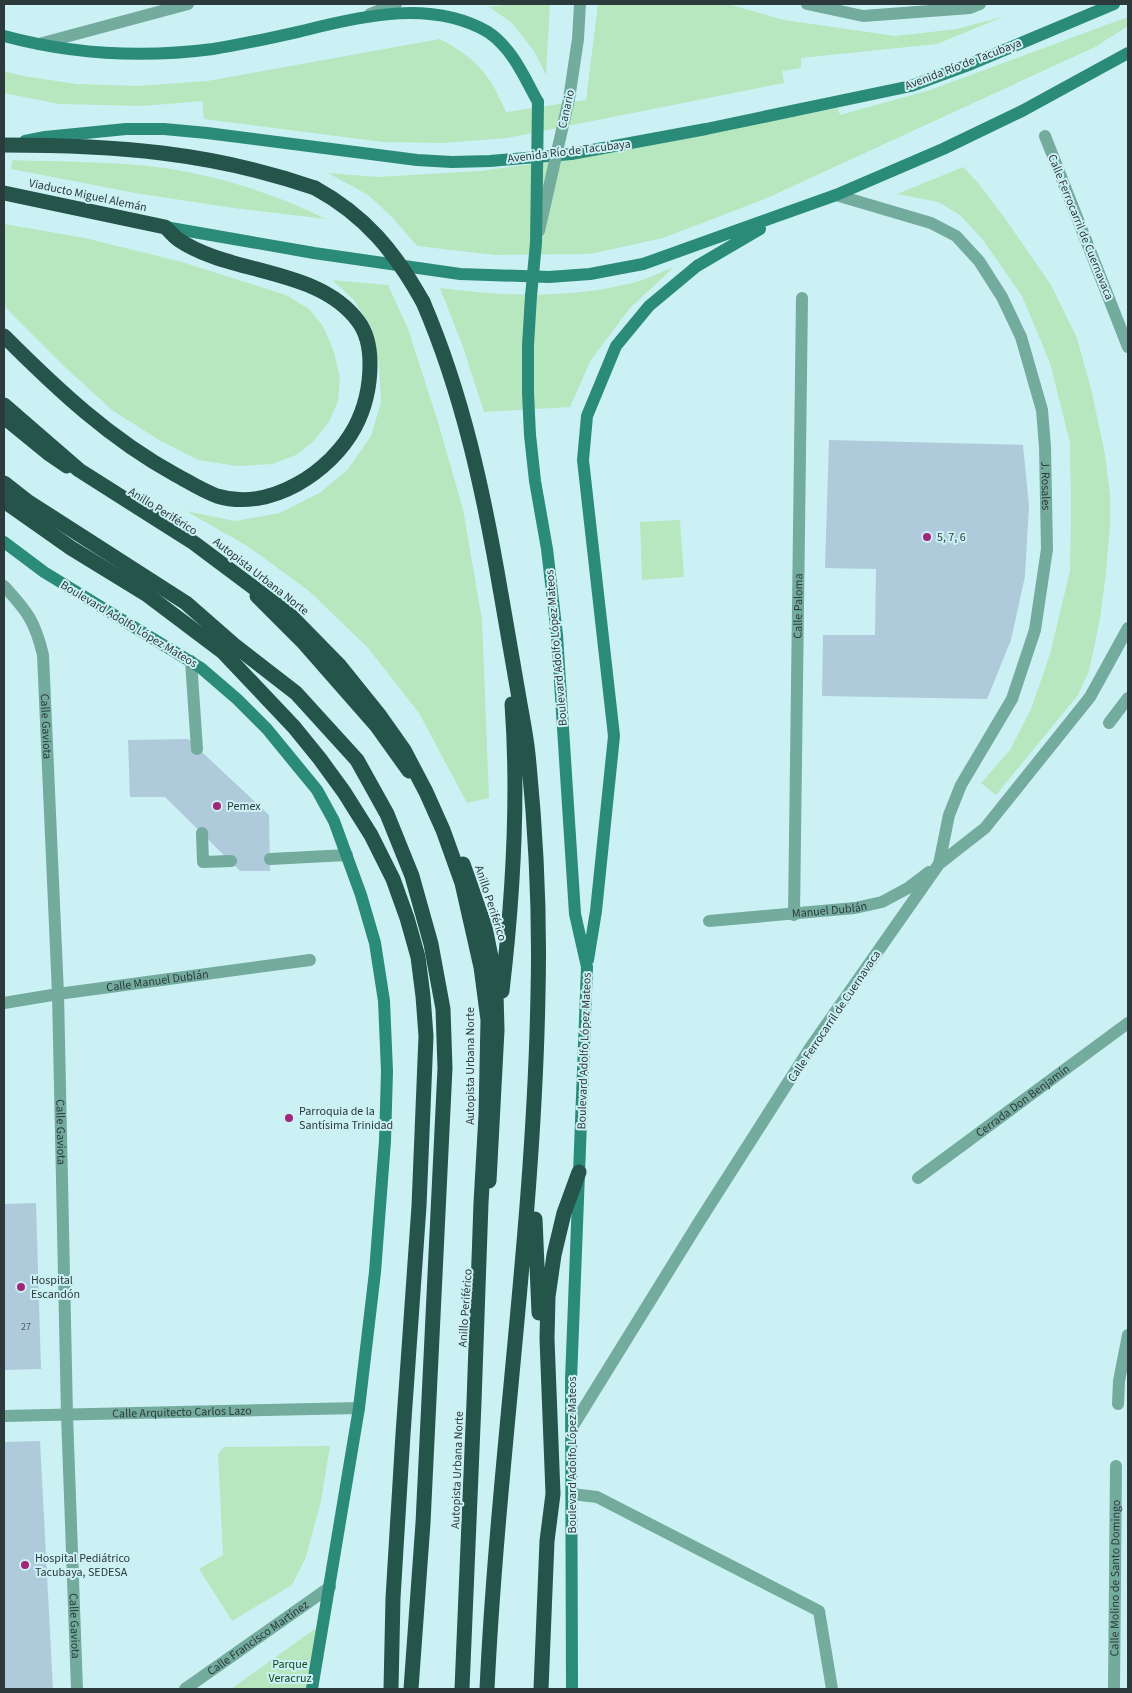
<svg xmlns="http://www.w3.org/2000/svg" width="1132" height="1693" font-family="'Source Sans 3',sans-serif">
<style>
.green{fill:#b7e7be}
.building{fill:#aecadb}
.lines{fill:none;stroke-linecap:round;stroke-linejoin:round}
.service{stroke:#73ab9d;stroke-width:12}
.minor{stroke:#73ab9d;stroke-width:12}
.tertiary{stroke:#73ab9d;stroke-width:12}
.secondary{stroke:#2b8b79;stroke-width:12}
.motorway{stroke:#25544a;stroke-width:15}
.tertiary-bridge{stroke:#73ab9d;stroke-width:12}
.secondary-bridge{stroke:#2b8b79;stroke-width:12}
.motorway-bridge{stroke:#25544a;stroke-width:15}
.poi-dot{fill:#a22679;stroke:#ccf1f5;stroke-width:2}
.labels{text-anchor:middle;stroke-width:4;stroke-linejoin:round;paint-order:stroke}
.number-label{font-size:10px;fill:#4c5e64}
.street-label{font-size:12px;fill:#2c3a3c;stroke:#ccf1f5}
.poi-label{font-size:12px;fill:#2c3a3c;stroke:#ccf1f5;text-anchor:start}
.park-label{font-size:12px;fill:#114721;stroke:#ccf1f5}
</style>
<rect width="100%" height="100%" fill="#ccf1f5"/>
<path class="green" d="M510,4h40l-4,71 -12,-24 -22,-28 -23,-16z
M598,4h130l56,16 111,16 62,-7 48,-13 -68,28 -136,14v10l-19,3 2,12 -277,55 -65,5 -59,-1 -179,-23 -2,-18 -59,5 -84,-2 -55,-11v-22l19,5 54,8 61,2 69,-5 233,-42c37,20 49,34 66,73l80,-12z
M1128,17v9l-33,21 -328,151 -104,40 -73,16 -94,1 -79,-9 -24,-28 -25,-23 -40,-22 49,4 103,-6 110,-15 248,-48 2,7 90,-25z
M12,160c49,2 103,1 152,8 55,8 112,26 162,51l-93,-11 -98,-15 -124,-24z
M963,167l16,17 25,33 47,68 26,53 15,55 13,62 5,40v32l-4,45 -6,47 -11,52 -11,24 -82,100 -15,-12 29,-33 21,-41 19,-55 20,-83 1,-58 -1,-70 -20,-80 -28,-67 -39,-56 -23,-25 -22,-13 -41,-8z
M4,224l81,14 97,24 104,33 23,14 14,17 11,26 6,26 -2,23 -9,21 -16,20 -17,13 -24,9 -35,2 -39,-6 -39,-20 -47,-30 -45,-41 -63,-63z
M674,267l-44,41 -39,52 -21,47 -86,5 -21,-65 -23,-59c63,8 125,11 187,-4 16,-3 32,-11 47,-17z
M332,280l56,5 20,44 29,90 26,90 19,111 7,178 -22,5 -48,-90 -51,-65 -59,-57 -60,-44 -63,-36 49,10 45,-8 41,-21 27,-23 23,-33 10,-34 -2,-39 -8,-36 -18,-28z
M680,520l4,57 -42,3 -2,-58z
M330,1446l-9,55 -15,56 -14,28 -60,36 -33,-52 24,-14 -5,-101 6,-7z
M319,1626l-13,63h-75z"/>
<path class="building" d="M829,440l194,5 6,61 -4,70 -14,64 -24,59 -165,-3 1,-61h52l1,-66 -51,-1z
M188,739l81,76 1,56h-30l-75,-74h-35l-2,-57z
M36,1203l5,166 -37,1v-166z
M40,1441l13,248h-49v-247z"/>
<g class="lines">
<path class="service" d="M191,661l6,88
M1109,723l19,-25
M202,833l1,29 28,-1
M270,859l77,-4
M572,1494l25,3 222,114 13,78"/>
<g class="minor">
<path d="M807,4l56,12 107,-8 10,-4"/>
<path d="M370,14l26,-10"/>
<path d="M39,44l149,-40"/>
<path d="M1045,136l83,211"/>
<path id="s1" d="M836,195l95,28 25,13 23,25 23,36 19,40 21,73 3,37 2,102 -12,81 -23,69 -51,86 -12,30 -10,49"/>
<path id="s2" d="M4,586c23,25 31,35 39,69l15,339 9,421 10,274"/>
<path id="s3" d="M794,915l8,-617"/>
<path id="s4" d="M709,921l146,-13 27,-6 26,-14 21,-16"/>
<path id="s5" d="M4,1003l54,-9 252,-34"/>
<path id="s6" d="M918,1178l210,-155"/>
<path d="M1118,1404l1,-23 9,-46"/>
<path d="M571,1429l128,-207 111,-174 129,-184 46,-36 105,-131 38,-69"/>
<path id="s7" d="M1114,1689l2,-223"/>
</g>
<g class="tertiary">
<path d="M569,99l9,-60 2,-35"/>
<path id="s8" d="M4,1416l355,-8"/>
<path id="s9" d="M185,1689l145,-102"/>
</g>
<path class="secondary" d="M4,36c67,18 140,22 209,13 32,-5 62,-12 93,-19 59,-15 127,-30 182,2 25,17 36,45 50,70
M25,141l20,-4 81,-8h38l43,4 210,27 35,2 38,-1 81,-7 135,-25 205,-43 60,-22 143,-60
M165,227l149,26 146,21 89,3 41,-3 53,-10 193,-69 107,-46 79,-38 106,-58
M531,296l-3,49v48l2,42 5,46 12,68 10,86 18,279 12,53 -16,413 1,309
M4,542l40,30 157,96 36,31 30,30 50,61 17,31 27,74 14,48 9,58 3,70 -2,70 -10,131 -16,136 -47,281
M588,960l8,-49 18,-175 -31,-276 4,-44 29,-70 33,-40 48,-40 63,-37"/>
<path class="motorway" d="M4,145c110,0 207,7 311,43
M4,193l161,34c5,4 9,10 14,13 51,35 139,27 179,81 10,13 12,28 12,43 0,22 -5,44 -15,63 -24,45 -85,85 -138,69 -14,-5 -28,-14 -41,-21 -66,-36 -119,-86 -172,-139
M423,302c40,93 61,192 78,292 6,34 12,69 18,104 3,18 7,37 9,56 8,79 12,160 10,239 -4,233 -40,464 -51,696
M4,417l44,36 19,13
M4,501l67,47 75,46 77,58 71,75 26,32 24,33 27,43 22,44 14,39 11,39 5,39 3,40 -7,170 -16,228 -10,164 -2,91
M257,596l47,47 72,82 33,46
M463,864l22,63 6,30 5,36 1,37 -8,151
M502,991c11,-94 17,-192 10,-287
M535,1219l4,94
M541,1689l6,-148 6,-47 -6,-155 1,-42 6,-42 10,-42 15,-41"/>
<path class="tertiary-bridge" d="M539,231l30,-132"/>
<path class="secondary-bridge" d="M531,296l5,-53 2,-141"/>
<path class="motorway-bridge" d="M315,188c51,28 80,64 108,114
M4,405l75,65 115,73 95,71 50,51 41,51 24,34 22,42 17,38 19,53 19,84 7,53 -2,95 -5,88 -7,199 -12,287
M4,483l23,18 159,102 48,42 62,48 61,67 30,54 25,62 19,68 12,65 2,59 -22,455 -12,166"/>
</g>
<g class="poi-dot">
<circle cx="927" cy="537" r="5"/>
<circle cx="217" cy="806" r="5"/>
<circle cx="289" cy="1118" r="5"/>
<circle cx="21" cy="1287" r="5"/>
<circle cx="25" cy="1565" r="5"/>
</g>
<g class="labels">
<g class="number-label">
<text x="26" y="1330">27</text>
</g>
<g class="street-label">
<text transform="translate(963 64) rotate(-21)" y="4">Avenida Río de Tacubaya</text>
<text transform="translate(566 109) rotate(-78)" y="4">Canario</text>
<text transform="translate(569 151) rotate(-7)" y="4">Avenida Río de Tacubaya</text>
<text transform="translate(88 195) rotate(12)" y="4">Viaducto Miguel Alemán</text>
<text transform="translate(1081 227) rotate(68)" y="4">Calle Ferrocarril de Cuernavaca</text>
<text dy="4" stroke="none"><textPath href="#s1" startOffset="400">J. Rosales</textPath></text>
<text transform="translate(163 511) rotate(32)" y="4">Anillo Periférico</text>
<text transform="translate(261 576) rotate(38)" y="4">Autopista Urbana Norte</text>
<text dy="4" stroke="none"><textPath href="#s3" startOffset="309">Calle Paloma</textPath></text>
<text transform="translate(129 624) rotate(31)" y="4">Boulevard Adolfo López Mateos</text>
<text transform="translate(556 648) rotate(-95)" y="4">Boulevard Adolfo López Mateos</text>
<text dy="4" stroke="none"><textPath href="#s2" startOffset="152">Calle Gaviota</textPath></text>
<text transform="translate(491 903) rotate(72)" y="4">Anillo Periférico</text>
<text dy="4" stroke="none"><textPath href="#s4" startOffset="121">Manuel Dublán</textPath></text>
<text dy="4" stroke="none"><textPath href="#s5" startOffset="155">Calle Manuel Dublán</textPath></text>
<text transform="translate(834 1016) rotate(-56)" y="4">Calle Ferrocarril de Cuernavaca</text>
<text transform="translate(584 1051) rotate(-88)" y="4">Boulevard Adolfo López Mateos</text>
<text transform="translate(470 1066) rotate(-90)" y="4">Autopista Urbana Norte</text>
<text dy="4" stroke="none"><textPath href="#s6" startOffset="130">Cerrada Don Benjamín</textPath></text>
<text dy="4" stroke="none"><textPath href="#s2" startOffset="558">Calle Gaviota</textPath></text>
<text transform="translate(465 1308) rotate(-86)" y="4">Anillo Periférico</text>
<text dy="4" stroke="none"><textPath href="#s8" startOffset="178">Calle Arquitecto Carlos Lazo</textPath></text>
<text transform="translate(572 1455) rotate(-90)" y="4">Boulevard Adolfo López Mateos</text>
<text transform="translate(457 1470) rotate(-88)" y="4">Autopista Urbana Norte</text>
<text dy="4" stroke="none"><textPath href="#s7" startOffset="111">Calle Molino de Santo Domingo</textPath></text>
<text dy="4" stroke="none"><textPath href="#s2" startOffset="1052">Calle Gaviota</textPath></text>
<text dy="4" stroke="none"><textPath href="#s9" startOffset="89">Calle Francisco Martínez</textPath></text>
</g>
<g class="poi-label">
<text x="937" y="541">5, 7, 6</text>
<text x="227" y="810">Pemex</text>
<text x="299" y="1115">Parroquia de la<tspan x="299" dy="14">Santísima Trinidad</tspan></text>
<text x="31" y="1284">Hospital<tspan x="31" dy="14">Escandón</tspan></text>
<text x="35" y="1562">Hospital Pediátrico<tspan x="35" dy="14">Tacubaya, SEDESA</tspan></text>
</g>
<g class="park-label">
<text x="290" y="1668">Parque<tspan x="290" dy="14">Veracruz</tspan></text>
</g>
</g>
<rect width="1132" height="1693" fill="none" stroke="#2c3a3c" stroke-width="10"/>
</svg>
